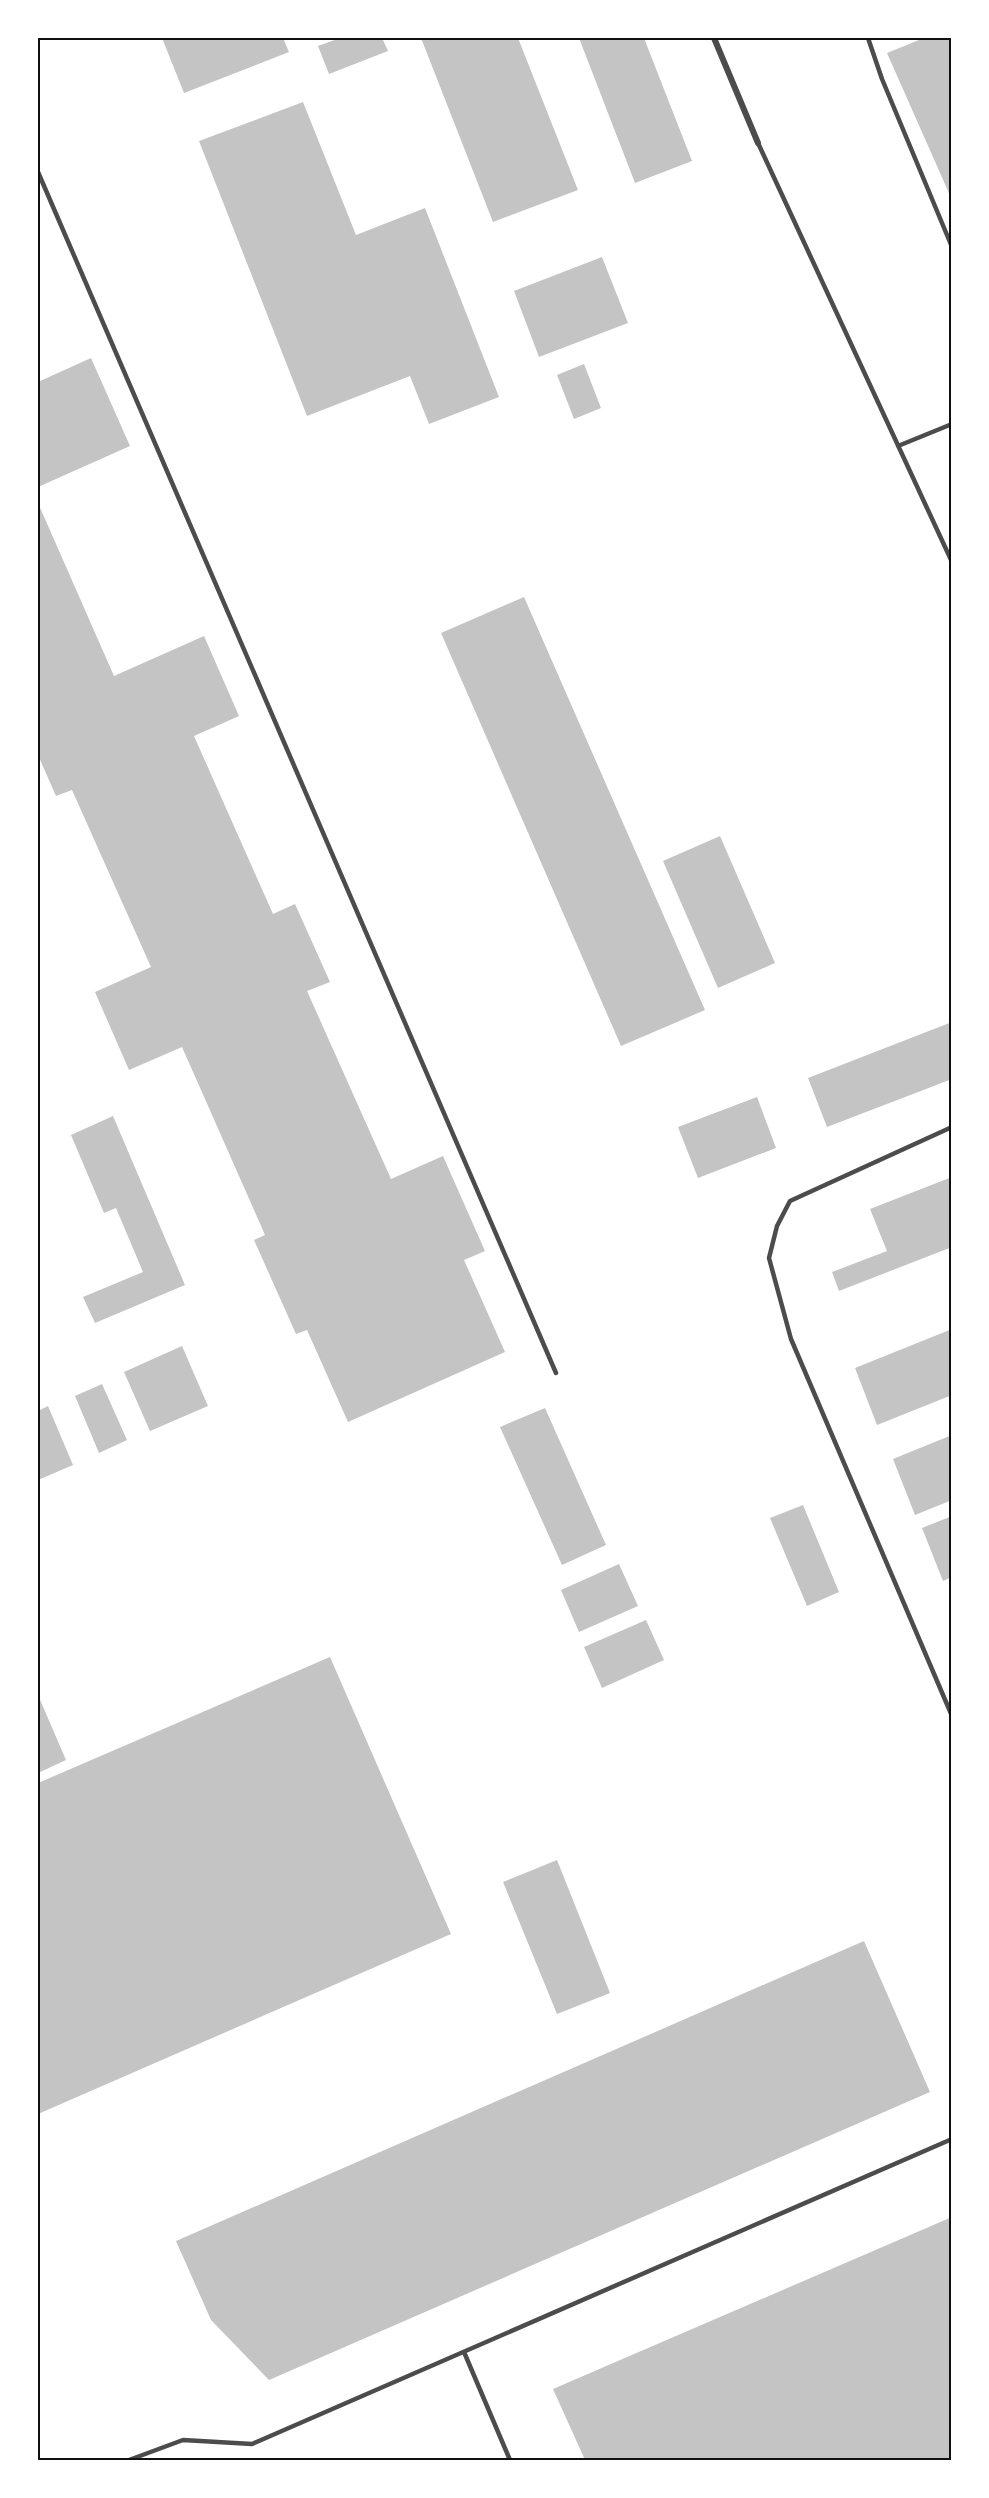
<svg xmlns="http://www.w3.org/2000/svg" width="989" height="2498" font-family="'IBM Plex Sans',sans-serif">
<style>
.building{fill:#c4c4c4}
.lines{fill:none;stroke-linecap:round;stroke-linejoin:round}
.service{stroke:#4c4c4c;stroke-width:4.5}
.minor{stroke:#4c4c4c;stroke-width:6}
.neatline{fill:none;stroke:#111;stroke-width:2}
</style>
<rect width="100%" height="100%" fill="#fff"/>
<path class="building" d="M162,38h121l6,14 -105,41z
M340,38h42l6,13 -59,23 -11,-28z
M421,38h97l60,152 -85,32z
M579,38h65l48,123 -57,22z
M924,38h28v162l-65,-147z
M303,102l53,133 69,-27 74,189 -70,27 -19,-48 -103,40 -108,-275z
M602,257l26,66 -89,34 -25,-66z
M91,358l39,88 -92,41v-105z
M584,364l17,44 -27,11 -17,-44z
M38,503l76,173 90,-40 35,80 -45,20 79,178 22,-10 35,78 -23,9 84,188 52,-23 42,95 -21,9 41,92 -157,70 -41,-92 -11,4 -42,-94 11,-5 -83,-188 -53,23 -34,-78 56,-25 -79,-177 -16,6 -18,-41z
M524,597l181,413 -84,36 -180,-413z
M720,836l55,127 -57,25 -55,-127z
M952,1022v57l-125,48 -19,-49z
M757,1097l19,51 -78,30 -20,-51z
M113,1116l72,169 -90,38 -12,-26 60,-25 -27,-64 -12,5 -33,-78z
M952,1177v70l-113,44 -7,-19 55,-21 -17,-42z
M952,1329v66l-75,30 -22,-57z
M182,1346l26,60 -58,25 -26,-59z
M102,1384l25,56 -28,13 -24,-57z
M48,1406l25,59 -35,15v-69z
M545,1408l61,137 -44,20 -62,-138z
M952,1435v65l-37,15 -22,-56z
M803,1505l36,87 -32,14 -37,-88z
M952,1516v61l-9,4 -21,-53z
M619,1564l19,42 -59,26 -18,-42z
M646,1620l18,40 -62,28 -18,-41z
M330,1657l121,277 -413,180v-331z
M38,1695l28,65 -28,13z
M557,1860l53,133 -53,21 -54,-132z
M864,1941l66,151 -661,288 -58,-60 -35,-79z
M952,2217v243h-367l-32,-71z"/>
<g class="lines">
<path class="service" d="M868,38l14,41 70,168
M758,143l194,419
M38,172l518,1201
M898,446l54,-22
M952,1127l-162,74 -13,25 -8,32 22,81 161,377
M464,2352l46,108
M129,2460l54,-20 69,4 700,-305"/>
<path class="minor" d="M714,38l44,105"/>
</g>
<rect width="989" height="2498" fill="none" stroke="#ffffff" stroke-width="78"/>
<rect x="39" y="39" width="911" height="2420" class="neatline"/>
</svg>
